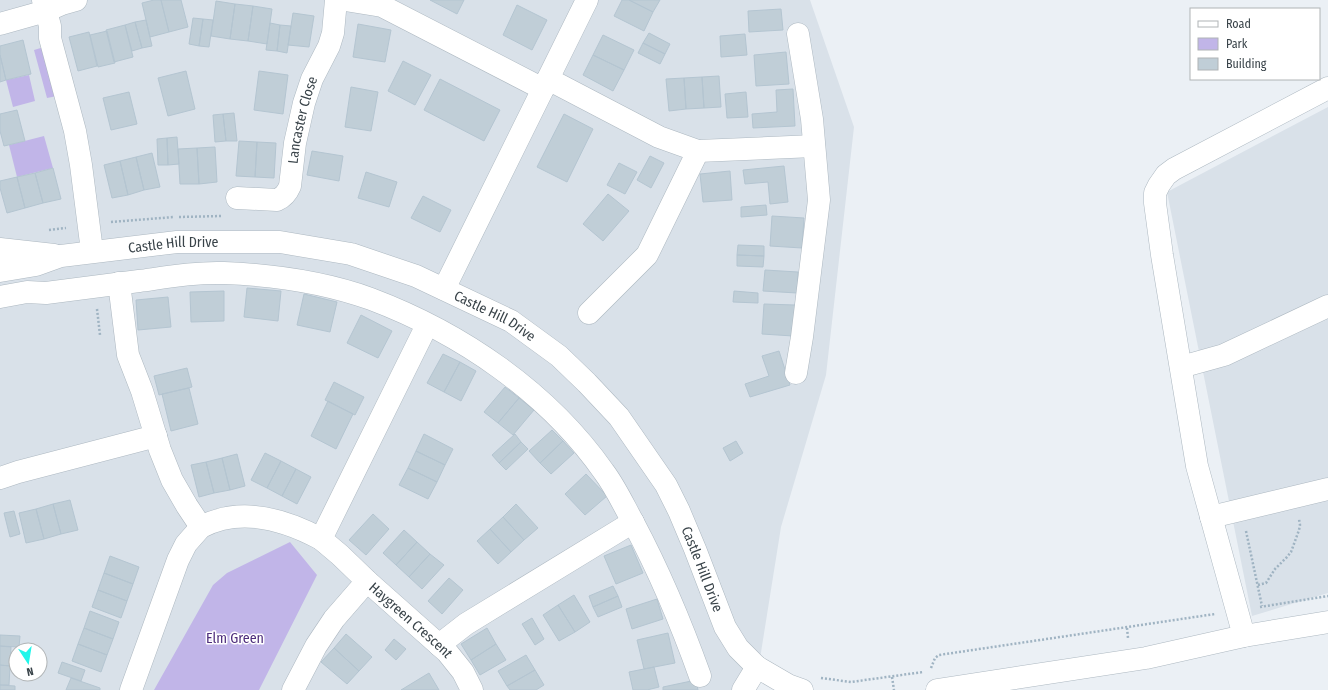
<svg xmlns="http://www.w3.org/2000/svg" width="1328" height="690" font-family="'Fira Sans Condensed',sans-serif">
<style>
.residential{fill:#d9e1e9;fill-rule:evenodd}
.green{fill:#c1b5e8}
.building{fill:#c0ced7;stroke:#b4c5d1}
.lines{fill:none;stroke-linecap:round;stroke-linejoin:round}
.minor-casing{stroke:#adb8c1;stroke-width:23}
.path{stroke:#9fb3c2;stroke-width:2.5;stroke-dasharray:2 2;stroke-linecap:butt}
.minor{stroke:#fff;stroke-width:22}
.labels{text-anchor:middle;stroke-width:3;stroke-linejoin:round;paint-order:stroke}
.street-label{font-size:14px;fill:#394349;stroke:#fff}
.park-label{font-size:14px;fill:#4d2c7b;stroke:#fff}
</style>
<rect width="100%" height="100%" fill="#ebf0f5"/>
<path class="residential" d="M0,0h810l44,127 -28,248 -45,152 -26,163h-755zM16,650h24v24h-24z
M1328,107v486l-76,23 -85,-424z"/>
<path class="green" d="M44,47l13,49 -10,2 -13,-48z
M29,75l6,26 -22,6 -7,-27z
M44,136l9,32 -36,9 -8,-32z
M290,542l27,33 -58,115h-105l59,-105 14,-12z"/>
<path class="building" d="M154,0h7l8,32 -19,5 -8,-34z
M161,0h20l7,27 -19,5z
M430,0h34l-7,14z
M622,0h7l24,12 -9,19 -30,-15z
M629,0h31l-7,12z
M216,1l19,3 -5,35 -19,-3z
M235,4l18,2 -5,35 -18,-2z
M517,5l30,15 -15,30 -29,-15z
M253,6l19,3 -5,35 -19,-3z
M781,9l2,21 -34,2 -1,-21z
M293,13l21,3 -5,31 -21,-2z
M193,18l10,1 -4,27 -10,-2z
M203,19l10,1 -4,27 -10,-1z
M146,20l6,26 -10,2 -7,-26z
M135,22l7,26 -10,3 -7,-26z
M270,23l10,2 -3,26 -11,-1z
M358,24l33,6 -6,32 -32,-5z
M125,25l8,32 -19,5 -8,-32z
M280,25l11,1 -4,27 -10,-2z
M107,31l8,32 -17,4 -8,-32z
M89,32l8,34 -19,5 -9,-34z
M649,33l21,11 -5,10 -22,-11z
M745,34l2,21 -26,2 -1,-21z
M603,35l31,15 -10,20 -31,-15z
M23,40l8,34 -25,6 -6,-25v-9z
M643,43l22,11 -5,10 -22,-11z
M786,52l3,32 -33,2 -2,-31z
M0,55l6,25 -6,2z
M593,55l31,15 -11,21 -30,-16z
M403,61l28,14 -16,30 -27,-14z
M186,71l9,38 -27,7 -10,-38z
M259,71l29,4 -5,39 -29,-4z
M719,76l2,31 -17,1 -2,-31z
M702,77l2,31 -18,1 -2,-31z
M684,78l2,31 -17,2 -3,-32z
M440,79l60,31 -16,31 -60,-31z
M351,87l27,5 -7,39 -26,-4z
M793,89l2,37 -42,2 -1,-14 25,-2 -1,-22z
M129,92l8,32 -26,6 -8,-32z
M746,92l2,25 -21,1 -2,-24z
M17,110l8,31 -21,5 -4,-15v-17z
M234,113l3,28h-11l-3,-27z
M223,114l3,27 -11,1 -2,-27z
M564,114l29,15 -26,53 -30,-15z
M177,137l2,27 -11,1 -1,-27z
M167,138l1,27h-10l-1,-26z
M239,141l18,1 -2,35 -19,-1z
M257,142l19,1 -2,35 -19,-1z
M215,147l2,35 -18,2 -2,-36z
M197,148l2,36h-19l-2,-35z
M312,151l31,5 -4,25 -32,-6z
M152,153l8,34 -16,3 -8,-33z
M650,156l14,7 -13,25 -14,-8z
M136,157l8,33 -16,5 -8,-34z
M120,161l8,34 -16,3 -8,-33z
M619,163l18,9 -12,22 -18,-9z
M784,166l4,36 -18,2 -2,-22 -23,2 -2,-14z
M53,168l8,31 -18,4 -8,-30z
M730,171l2,29 -29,2 -3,-28z
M366,172l31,10 -8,25 -31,-9z
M35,173l8,30 -18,5 -8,-31z
M17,177l8,31 -18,5 -7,-25v-7z
M608,194l21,17 -26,30 -20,-17z
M423,196l28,14 -11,22 -29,-14z
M766,205l1,10 -26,2v-10z
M772,216l32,2 -2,30 -32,-2z
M738,245l26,1v10l-27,-1z
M737,255l27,1 -1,11 -26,-1z
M765,270l33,2 -1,21 -34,-2z
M247,288l34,3 -3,30 -34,-4z
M224,291v30l-33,1 -1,-30z
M734,291l24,2v10l-25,-1z
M304,294l33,8 -7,30 -33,-7z
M168,297l3,30 -33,3 -2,-30z
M764,304l31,1 -2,31 -31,-2z
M361,315l31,16 -14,27 -31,-15z
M779,351l11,34 -40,12 -5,-13 24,-8 -7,-20z
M443,354l17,8 -16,30 -17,-9z
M460,362l16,9 -15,30 -17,-9z
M187,368l5,19 -33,8 -5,-19z
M334,382l30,15 -9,18 -30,-15z
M505,387l14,11 -21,25 -14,-11z
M189,388l9,36 -27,7 -9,-37z
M519,398l15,12 -21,25 -15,-12z
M328,401l25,13 -17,35 -25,-13z
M552,430l11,11 -23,22 -11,-12z
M424,434l29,15 -8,16 -29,-14z
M515,434l6,8 -22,21 -7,-8z
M563,441l11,12 -23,21 -11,-11z
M736,441l7,12 -13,8 -7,-13z
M521,442l7,7 -22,21 -7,-7z
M416,451l29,14 -8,17 -29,-14z
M265,453l16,8 -14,27 -16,-8z
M237,454l8,32 -15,4 -8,-32z
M222,458l8,32 -16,3 -8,-31z
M281,461l15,8 -14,27 -15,-8z
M206,462l8,31 -15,4 -8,-32z
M408,468l29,14 -9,17 -29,-14z
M296,469l15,8 -14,27 -15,-8z
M586,474l21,22 -22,19 -20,-21z
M70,500l8,30 -17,4 -8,-30z
M53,504l8,30 -17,5 -8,-30z
M516,504l22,24 -14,12 -21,-23z
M36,509l8,30 -18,4 -7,-30z
M14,511l6,23 -10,3 -6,-24z
M373,514l16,15 -23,26 -17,-15z
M503,517l21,23 -13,12 -21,-23z
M490,529l21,23 -13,12 -21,-23z
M404,530l13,12 -21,23 -13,-12z
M417,542l13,12 -21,23 -13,-12z
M631,545l12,28 -27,11 -12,-28z
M430,554l14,11 -22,24 -13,-12z
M110,556l29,11 -6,17 -29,-11z
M104,573l29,11 -6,17 -29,-11z
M449,578l14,12 -21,24 -14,-13z
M613,586l5,10 -25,11 -4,-11z
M98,590l29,11 -6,17 -29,-11z
M574,595l16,27 -15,10 -17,-27z
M618,596l4,11 -24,10 -5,-10z
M657,599l6,20 -31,10 -6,-20z
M558,605l17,27 -16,9 -16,-26z
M90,611l29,11 -6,17 -29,-11z
M532,618l12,21 -9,6 -13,-21z
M84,628l29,11 -6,16 -29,-11z
M487,628l9,16 -25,16 -10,-16z
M668,633l7,30 -31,6 -7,-29z
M346,634l26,23 -13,14 -25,-23z
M0,635l20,1 -1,11 -19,-1z
M394,639l12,10 -10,11 -11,-10z
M78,644l29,11 -6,17 -29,-11z
M496,644l10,16 -26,15 -9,-15z
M0,646l11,1 -1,19 -10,-1z
M334,648l25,23 -12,13 -26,-22z
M526,655l9,15 -28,16 -9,-15z
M62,662l23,8 -4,11 -23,-8z
M0,665l10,1 -1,19h-9z
M654,667l5,20 -12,3h-14l-4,-18z
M535,670l9,15 -8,5h-26l-3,-4z
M429,673l10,17h-38z
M71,678l29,10v2h-34z
M696,680l2,10h-35v-3z
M0,685l15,1v4h-15z"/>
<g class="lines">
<defs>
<g id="minor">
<path d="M43,0l7,26v12l25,93 6,34 11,86"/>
<path d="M345,0l37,6 161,83"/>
<path d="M0,24l46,-13 16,-7 14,-4"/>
<path d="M548,79l111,58 39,14 116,-5"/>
<path id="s1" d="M237,198l40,2c7,-3 10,-7 13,-14l5,-43 9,-40 8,-24 17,-33 4,-13 3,-33"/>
<path d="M0,249l54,6"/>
<path id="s2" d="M0,271l36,-6 25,-9 116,-14h103l71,12 65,22 95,45 48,35 28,27 32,34 47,68 13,26 16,38 30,78 13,21 19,19 31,18 14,5"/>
<path d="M119,283l9,72 14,36 18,59 12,30 15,26 14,21c40,-21 83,-8 120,12"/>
<path d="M444,289l143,-289"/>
<path d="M0,297l27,-5 19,1c31,-4 62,-8 93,-12 29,-4 57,-9 85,-8 49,2 100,9 147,26 90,34 177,93 233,173 12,16 20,34 30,52 26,49 47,99 66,152"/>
<path d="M589,313l58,-58 51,-104"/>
<path id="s3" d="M427,325l-106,214 19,16 27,26 80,71 16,20 9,18"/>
<path d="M1181,367l43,-12 104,-49"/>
<path d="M796,373l6,-36 17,-137 -7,-81 -14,-85"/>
<path d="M0,478l18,-6 138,-36"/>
<path d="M1211,517l117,-28"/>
<path d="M1244,636l-47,-170 -35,-211 -7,-52v-10l4,-8 7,-10 8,-6 154,-81"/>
<path d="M439,645l27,-21 167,-102"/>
<path d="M131,690l47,-130 8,-16 15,-17"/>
<path d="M293,690l23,-44 18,-27 33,-38"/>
<path d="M743,690l14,-23"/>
<path d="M937,690l209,-32 98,-22 84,-14"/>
</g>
</defs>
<use href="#minor" class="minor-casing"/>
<path class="path" d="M179,217l43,-1
M111,222l63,-5
M49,230l17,-2
M97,309l3,26
M1246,531l16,75
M1258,585l8,-2 9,-14 12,-12 4,-5 8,-22 1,-5 -1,-6
M1260,607l68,-11
M1127,628l1,10
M931,668l4,-10 4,-3 276,-41
M892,677l2,13
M821,678l30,4 72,-10"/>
<use href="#minor" class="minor"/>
</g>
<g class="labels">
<g class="street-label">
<text dy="5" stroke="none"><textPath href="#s1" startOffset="127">Lancaster Close</textPath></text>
<text dy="5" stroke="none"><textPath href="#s2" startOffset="176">Castle Hill Drive</textPath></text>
<text dy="5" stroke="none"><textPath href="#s2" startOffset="512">Castle Hill Drive</textPath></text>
<text dy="5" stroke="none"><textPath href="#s2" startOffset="848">Castle Hill Drive</textPath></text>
<text dy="5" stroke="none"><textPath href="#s3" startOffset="360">Haygreen Crescent</textPath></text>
</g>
<g class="park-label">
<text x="235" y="643">Elm Green</text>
</g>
</g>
<rect x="1190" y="8" width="130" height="72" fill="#ffffff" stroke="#b0b4b6"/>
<rect x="1198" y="21" width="20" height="6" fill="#ffffff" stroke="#b0b4b6"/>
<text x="1226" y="28" font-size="12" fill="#394349">Road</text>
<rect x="1198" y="38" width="20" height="12" fill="#c1b5e8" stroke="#b0b4b6"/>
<text x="1226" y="48" font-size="12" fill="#394349">Park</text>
<rect x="1198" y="58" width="20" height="12" fill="#c0ced7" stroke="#b0b4b6"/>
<text x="1226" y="68" font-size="12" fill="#394349">Building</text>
<g transform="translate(28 662) rotate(168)"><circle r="19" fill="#ffffff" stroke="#b0b4b6"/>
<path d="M0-3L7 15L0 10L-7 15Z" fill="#21f6ea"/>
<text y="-6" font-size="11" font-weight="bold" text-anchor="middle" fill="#394349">N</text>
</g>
</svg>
